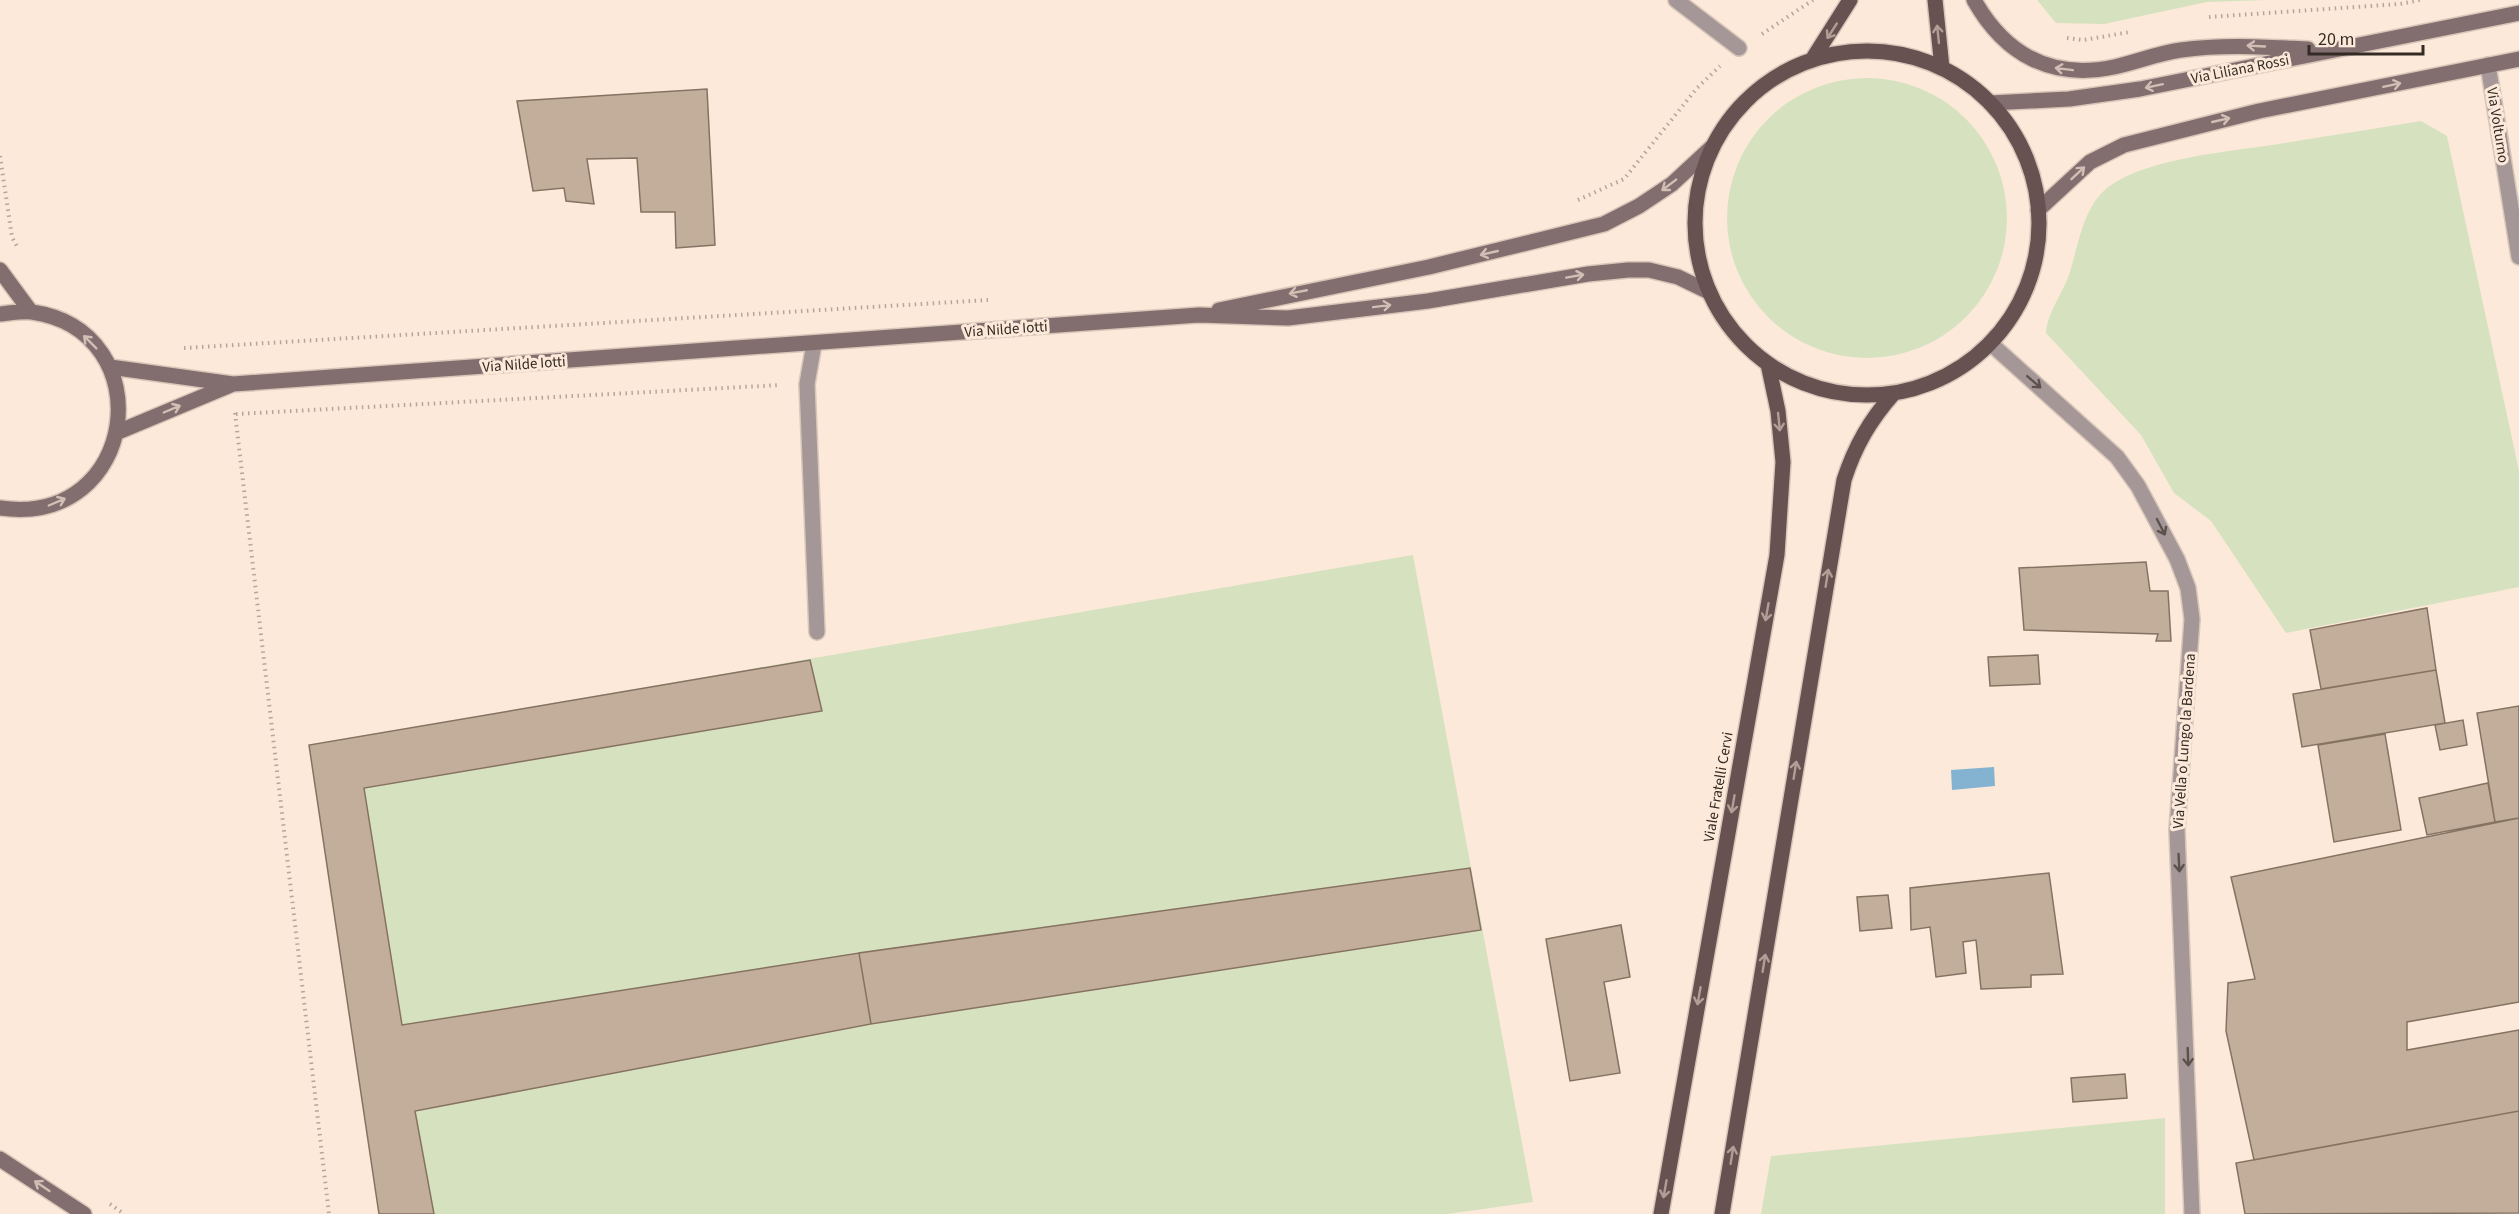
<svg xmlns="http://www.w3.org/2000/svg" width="2519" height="1214" font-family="'Source Sans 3',sans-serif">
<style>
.green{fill:#d6e2bf}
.water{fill:#83b3d0}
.building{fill:#c3ae9b;stroke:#867261;stroke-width:1.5}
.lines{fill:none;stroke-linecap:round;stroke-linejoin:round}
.street-casing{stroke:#d8c7b9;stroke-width:18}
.secondary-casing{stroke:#d8c7b9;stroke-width:18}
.primary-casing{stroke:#d8c7b9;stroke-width:18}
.path{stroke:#b5a69a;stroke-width:4;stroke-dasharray:1.5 4.5;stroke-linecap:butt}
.street{stroke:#a59797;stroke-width:15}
.secondary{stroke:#826e6e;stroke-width:15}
.primary{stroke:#685251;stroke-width:15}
.oneway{stroke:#b29e96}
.oneway2{stroke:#d1beb4}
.oneway3{stroke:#5c514c}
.labels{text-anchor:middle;stroke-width:6;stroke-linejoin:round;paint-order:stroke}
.street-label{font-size:15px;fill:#342b24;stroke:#fce9da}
</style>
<rect width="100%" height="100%" fill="#fce9da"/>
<path class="green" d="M2037,0h230l-60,2 -103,22 -48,-1z
M1727 218a140 140 0 1 1 280 0a140 140 0 1 1-280 0Z
M2421,121l26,15 72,335v116l-233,46 -75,-112 -37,-28 -33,-58 -95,-102c1,-19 16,-39 23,-58 9,-28 14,-67 37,-86 36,-30 120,-37 166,-44 50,-8 99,-16 149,-24z
M1413,555l120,647 -86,12h-1068l-70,-469z
M2165,1118v96h-404l10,-58z"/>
<path class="water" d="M1994,767l1,19 -43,4 -1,-20z"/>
<path class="building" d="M707,89l8,156 -39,3 -1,-36h-34l-4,-54 -50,1 7,45 -28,-3 -2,-13 -31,3 -16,-90z
M2146,562l4,29h18l3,50h-15l2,-7 -134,-4 -5,-62z
M2427,608l9,62 -115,19 -11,-59z
M2038,655l2,29 -50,2 -2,-29z
M810,660l12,51 -458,77 38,237 457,-72 12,71 -456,87 19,103h-55l-70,-469z
M2436,670l9,53 -143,24 -9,-53z
M2519,706v112l-24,4 -18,-109z
M2463,720l4,25 -27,5 -5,-25z
M2385,734l16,96 -67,12 -16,-97z
M2488,783l7,39 -68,13 -8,-37z
M2519,818v184l-112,20v28l112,-20v81l-265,49 -28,-129 2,-48 27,-4 -24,-102z
M1470,868l11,62 -610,94 -12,-71z
M2049,873l14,101 -32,1v12l-50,2 -5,-49 -13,2 3,31 -30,4 -6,-50 -19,3 -1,-42z
M1888,895l4,33 -32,3 -3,-34z
M1621,925l9,52 -26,5 16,91 -50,8 -24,-142z
M2125,1074l2,24 -54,4 -2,-24z
M2519,1111v102l-274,1 -9,-51z"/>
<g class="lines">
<defs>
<path id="street" d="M1676,0l63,48
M2488,65l31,192
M1990,343l127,114 21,29 39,73 11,29 4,31 -15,211 15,384
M814,344l-7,40 10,248"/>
<path id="secondary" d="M1974,0c31,55 78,80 140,67 23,-5 44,-14 67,-17 43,-6 84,-3 127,-1
M1990,103l79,-4 71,-10 379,-76
M2038,210l52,-48 34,-17 135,-34 260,-52
M0,270l31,42
M1219,310l210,-43 175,-43 35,-18 33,-22 41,-38
M0,314c10,-1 22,-3 32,-2 131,19 107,216 -32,196
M110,367l123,17 966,-69 89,3 140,-17 160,-27 40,-4h21l29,7 31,15
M118,432l115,-48
M0,1159l84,55"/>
<path id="primary" d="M1935,0l7,68
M1695 223a172 172 0 1 1 344 0a172 172 0 1 1-344 0Z
M1812,60l38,-60
M1661,1214l116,-659 6,-93 -5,-51 -10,-47
M1722,1214l122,-734c11,-34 26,-60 50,-87"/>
</defs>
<use href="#street" class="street-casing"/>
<use href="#secondary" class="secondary-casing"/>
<use href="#primary" class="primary-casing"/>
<path class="path" d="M2209,17l191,-13 20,-4
M1762,34l51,-34
M2067,38l16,2 47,-8
M0,156l12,81 6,11
M1578,200l46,-21 73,-91 23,-22
M184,348l804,-48
M235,413l94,801
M236,414l544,-29
M110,1204l14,10"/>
<use href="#street" class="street"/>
<use href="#secondary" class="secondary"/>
<use href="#primary" class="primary"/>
</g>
<defs><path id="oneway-shaft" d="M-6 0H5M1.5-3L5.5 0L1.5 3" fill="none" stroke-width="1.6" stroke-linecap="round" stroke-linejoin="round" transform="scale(1.5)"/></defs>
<g class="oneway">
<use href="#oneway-shaft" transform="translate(1832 31) rotate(123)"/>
<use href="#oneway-shaft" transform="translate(1938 34) rotate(-96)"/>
<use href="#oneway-shaft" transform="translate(1779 422) rotate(84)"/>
<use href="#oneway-shaft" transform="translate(1827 578) rotate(-81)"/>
<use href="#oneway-shaft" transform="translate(1767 612) rotate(100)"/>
<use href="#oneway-shaft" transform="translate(1795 770) rotate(-81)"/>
<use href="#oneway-shaft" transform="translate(1733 804) rotate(100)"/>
<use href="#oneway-shaft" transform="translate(1764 963) rotate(-81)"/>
<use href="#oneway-shaft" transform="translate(1699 996) rotate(100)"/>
<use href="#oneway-shaft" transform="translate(1732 1155) rotate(-81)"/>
<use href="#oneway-shaft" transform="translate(1665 1189) rotate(100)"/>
</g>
<g class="oneway2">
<use href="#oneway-shaft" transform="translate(2256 46) rotate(-177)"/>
<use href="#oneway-shaft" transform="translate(2064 69) rotate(-173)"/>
<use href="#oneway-shaft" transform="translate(2392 85) rotate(-12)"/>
<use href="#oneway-shaft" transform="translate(2154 86) rotate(168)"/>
<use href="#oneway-shaft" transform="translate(2221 120) rotate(-13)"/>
<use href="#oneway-shaft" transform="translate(2078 173) rotate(-43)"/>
<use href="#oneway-shaft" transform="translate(1669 185) rotate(143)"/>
<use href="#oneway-shaft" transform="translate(1489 253) rotate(167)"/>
<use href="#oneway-shaft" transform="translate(1575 276) rotate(-10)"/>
<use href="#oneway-shaft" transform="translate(1298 292) rotate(169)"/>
<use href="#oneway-shaft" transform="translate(1382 306) rotate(-7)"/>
<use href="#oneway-shaft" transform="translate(90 342) rotate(-135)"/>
<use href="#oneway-shaft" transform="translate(172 409) rotate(-23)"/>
<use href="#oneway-shaft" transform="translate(57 502) rotate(-23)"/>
<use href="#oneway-shaft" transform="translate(42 1186) rotate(-146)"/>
</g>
<g class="oneway3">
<use href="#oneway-shaft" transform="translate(2034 382) rotate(41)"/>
<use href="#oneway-shaft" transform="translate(2161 527) rotate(63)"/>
<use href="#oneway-shaft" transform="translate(2179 863) rotate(87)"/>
<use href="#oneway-shaft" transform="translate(2188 1057) rotate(88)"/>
</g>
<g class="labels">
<g class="street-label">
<text transform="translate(2240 69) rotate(-11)" y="5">Via Liliana Rossi</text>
<text transform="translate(2498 125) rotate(81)" y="5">Via Volturno</text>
<text transform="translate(1006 329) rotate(-4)" y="5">Via Nilde Iotti</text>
<text transform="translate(524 364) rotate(-4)" y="5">Via Nilde Iotti</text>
<text transform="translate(2184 741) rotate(-86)" y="5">Via Vella o Lungo la Bardena</text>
<text transform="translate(1718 787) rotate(-80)" y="5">Viale Fratelli Cervi</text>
</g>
</g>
<path d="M2309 45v9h114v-9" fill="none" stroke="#342b24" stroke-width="3"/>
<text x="2318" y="45" font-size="18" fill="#342b24" stroke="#fce9da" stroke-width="4.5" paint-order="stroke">20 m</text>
</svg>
